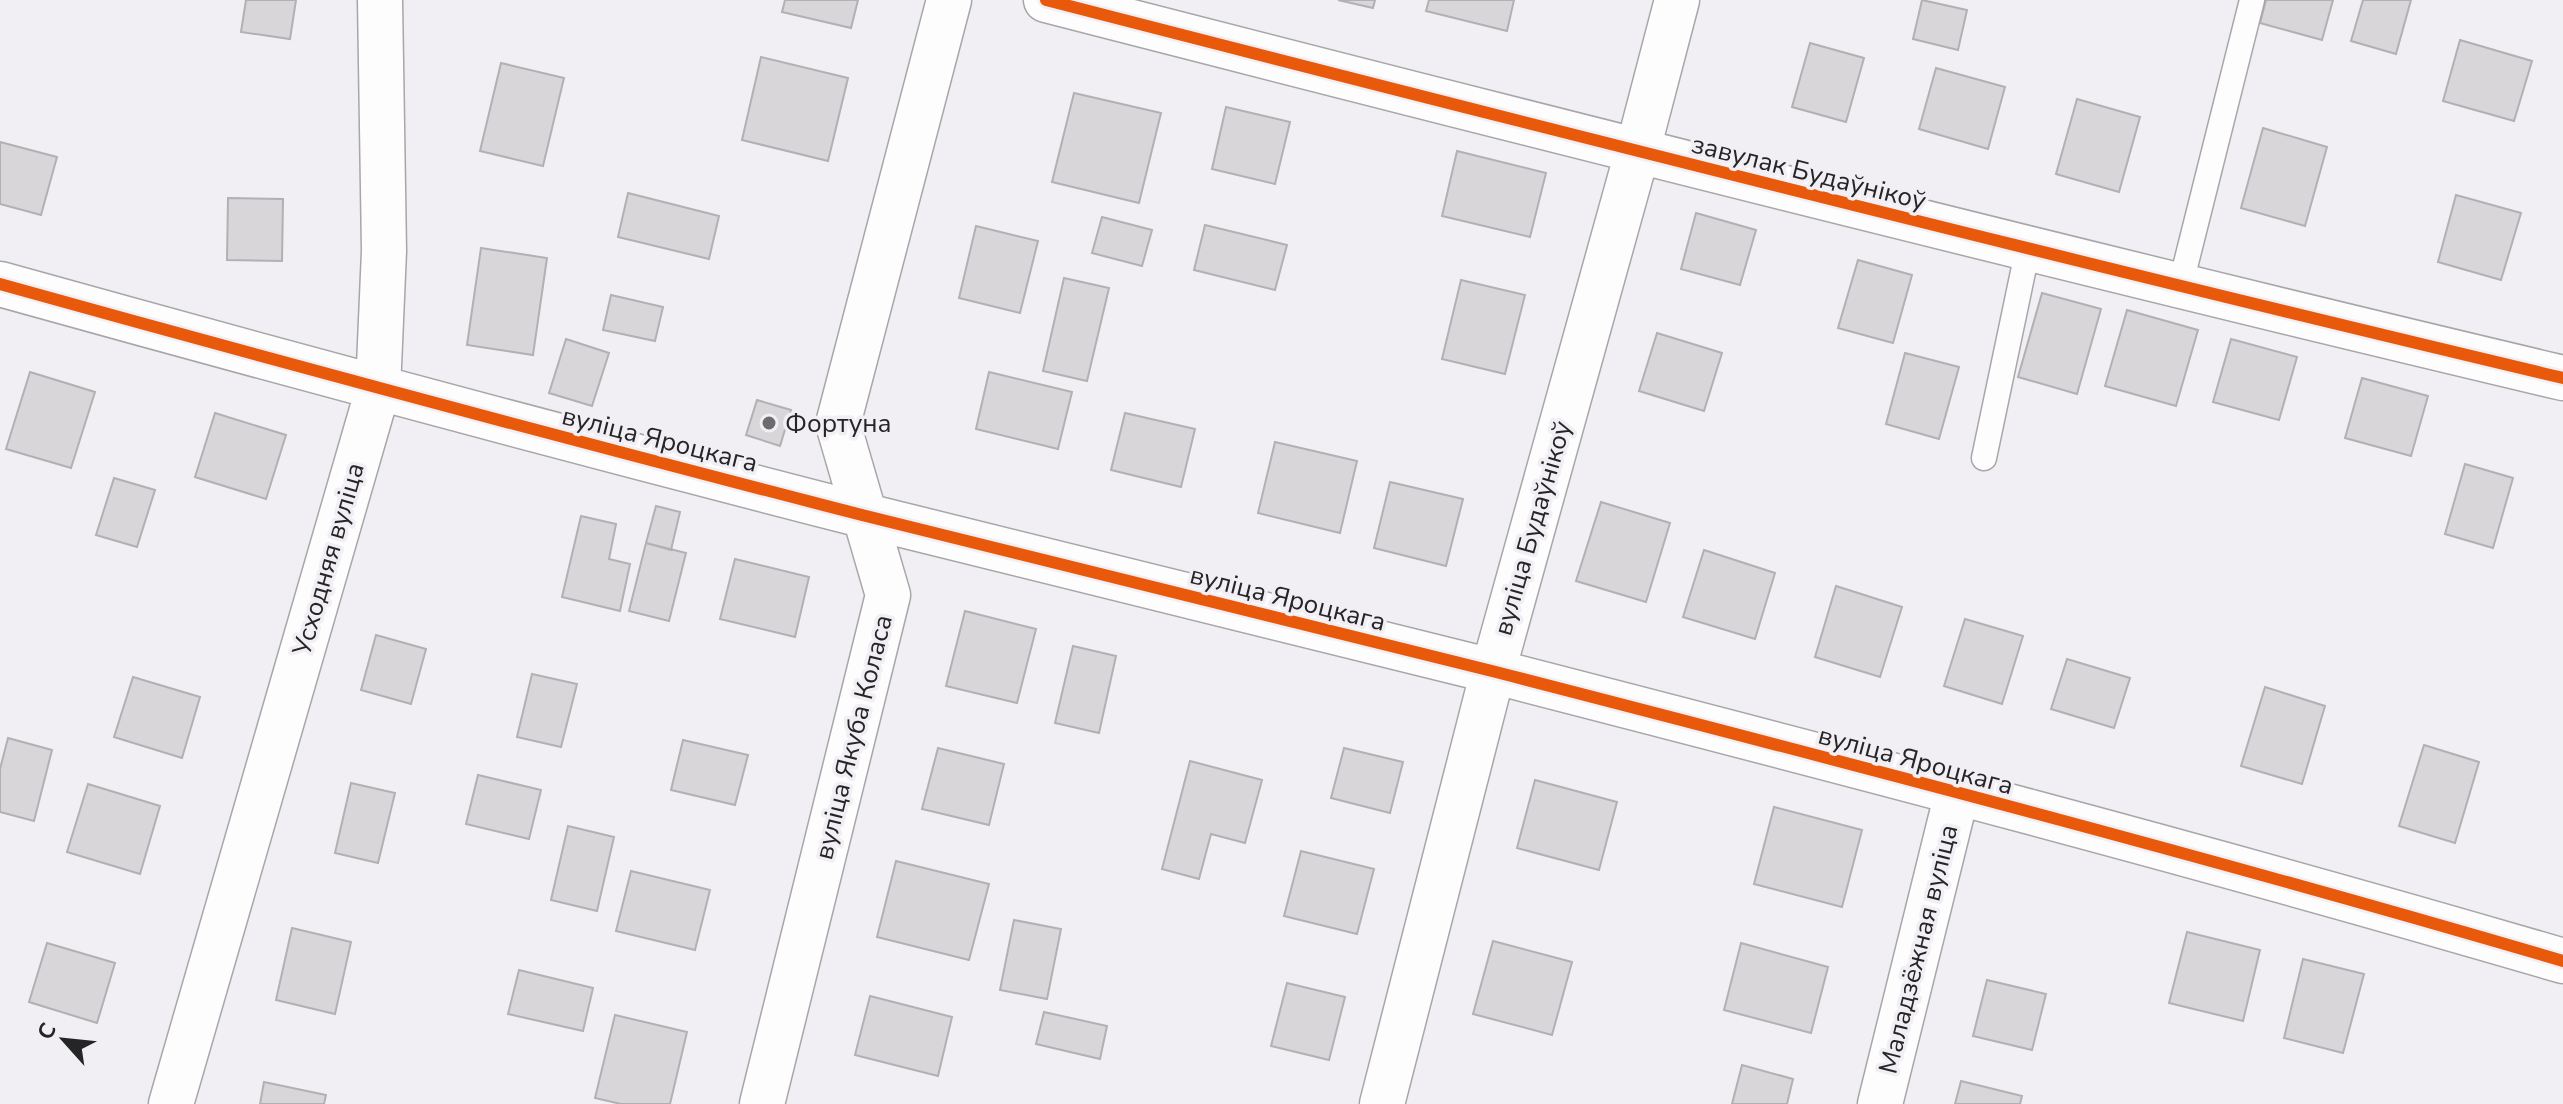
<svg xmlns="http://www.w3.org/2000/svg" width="2563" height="1104" font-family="'Nunito Sans',sans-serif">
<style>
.building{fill:#d8d6d8;stroke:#b2b0b2;stroke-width:2}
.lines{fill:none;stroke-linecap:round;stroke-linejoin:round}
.service-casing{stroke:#a7a6a8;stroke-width:27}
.minor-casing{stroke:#a7a6a8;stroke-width:47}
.service{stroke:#fdfdfd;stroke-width:24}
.minor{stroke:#fdfdfd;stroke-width:44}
.cycleway-casing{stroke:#f1eef4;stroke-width:17}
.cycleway{stroke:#e8590c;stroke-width:12}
.poi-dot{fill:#6c6b6e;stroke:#f1eef4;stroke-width:3}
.labels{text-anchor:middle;stroke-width:7;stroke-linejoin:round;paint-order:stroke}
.street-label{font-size:26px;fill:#252426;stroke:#f1eef4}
.poi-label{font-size:26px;fill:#252426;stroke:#f1eef4;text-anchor:start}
</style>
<rect width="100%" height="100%" fill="#f1eff3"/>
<path class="building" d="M246,0h50l-6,39 -49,-7z
M785,0h73l-7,28 -69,-16z
M1338,0h37l-2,8z
M1429,0h85l-7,31 -81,-20z
M1922,0l45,10 -9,40 -45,-11z
M2266,0h67l-11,40 -62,-17z
M2363,0h48l-15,54 -45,-13z
M2460,40l72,21 -18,60 -71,-20z
M1810,43l54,15 -18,64 -54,-15z
M761,57l87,21 -20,83 -86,-21z
M501,63l63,15 -21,88 -63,-15z
M1936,68l69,19 -17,62 -69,-20z
M1074,93l87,20 -22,90 -87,-21z
M2077,99l63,18 -21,75 -63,-18z
M1226,107l64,15 -15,62 -63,-15z
M2263,128l64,19 -22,79 -64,-18z
M0,142l57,15 -16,58 -41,-11z
M1457,151l89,22 -16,64 -88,-21z
M628,193l91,23 -10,43 -91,-22z
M2456,195l65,18 -20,67 -63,-18z
M228,198l55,1 -1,62 -55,-1z
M1696,213l60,17 -16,55 -59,-16z
M1102,217l50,13 -10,36 -50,-13z
M1205,225l82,20 -12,45 -81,-20z
M976,226l62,15 -18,72 -61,-15z
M481,248l66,10 -14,97 -66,-10z
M1858,260l54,15 -19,68 -55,-15z
M1064,278l45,10 -22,93 -44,-10z
M1461,280l64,15 -20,79 -63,-15z
M2042,293l59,16 -24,85 -59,-17z
M611,295l52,12 -8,34 -52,-11z
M2127,310l71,20 -22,76 -71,-20z
M1657,333l65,20 -18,58 -65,-20z
M566,339l43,14 -17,53 -43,-13z
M2231,339l66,18 -18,63 -66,-18z
M1905,353l54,14 -20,72 -53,-15z
M30,372l65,20 -24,76 -65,-19z
M989,372l83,20 -14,57 -82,-20z
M2362,378l66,18 -17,60 -66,-18z
M757,400l34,10 -11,36 -34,-11z
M215,413l71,22 -20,64 -71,-22z
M1125,413l70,16 -14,58 -70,-17z
M1275,442l82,19 -17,72 -82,-20z
M2465,464l48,14 -20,70 -48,-14z
M114,478l41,12 -18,57 -41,-12z
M1390,482l73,17 -17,67 -72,-18z
M1601,502l69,21 -24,79 -70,-21z
M656,506l24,6 -9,38 -25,-7z
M581,516l35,8 -7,35 21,5 -10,47 -58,-14z
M646,543l40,10 -17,68 -40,-10z
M1704,550l71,23 -20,66 -72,-22z
M735,559l74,18 -14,60 -75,-18z
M1836,586l66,21 -22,70 -65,-20z
M965,611l71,18 -19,74 -71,-17z
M1965,619l58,17 -21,68 -58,-18z
M376,635l50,14 -15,55 -50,-14z
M1073,646l43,10 -17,77 -44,-10z
M2067,659l63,19 -16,50 -63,-19z
M532,674l45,10 -16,63 -44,-10z
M133,677l67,20 -18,61 -68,-21z
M2265,687l60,19 -23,78 -61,-18z
M8,738l44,12 -18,71 -34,-9v-43z
M683,740l65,15 -13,50 -64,-15z
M2424,745l55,17 -24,81 -56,-17z
M938,748l66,16 -15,61 -67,-16z
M1344,748l59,14 -13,51 -59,-15z
M1190,761l72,19 -17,63 -34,-9 -12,45 -37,-10z
M478,775l63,15 -12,49 -63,-15z
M1535,780l82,22 -18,68 -82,-22z
M351,783l44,10 -17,70 -43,-10z
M88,784l72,22 -20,68 -73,-22z
M1774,807l88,23 -20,77 -88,-23z
M568,826l46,11 -17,74 -46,-11z
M1301,851l73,18 -17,65 -73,-18z
M896,861l93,23 -20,76 -92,-23z
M631,871l79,19 -15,60 -79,-19z
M1014,920l47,9 -14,70 -47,-9z
M292,928l59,14 -16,72 -59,-14z
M2187,932l73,18 -17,71 -74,-18z
M1493,941l79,21 -20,73 -79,-21z
M47,943l68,20 -18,60 -68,-21z
M1741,943l87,24 -17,66 -87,-23z
M2303,959l61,15 -21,79 -59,-15z
M519,970l74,18 -10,43 -75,-17z
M1987,980l59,14 -14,56 -59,-14z
M1287,983l58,14 -16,63 -58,-14z
M870,996l82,21 -14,59 -83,-21z
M1044,1012l63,14 -7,33 -64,-15z
M615,1015l72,17 -17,72h-49l-26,-6z
M1742,1065l51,14 -6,25h-55z
M1961,1081l61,15 -2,8h-65z
M264,1082l62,13 -2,9h-64z"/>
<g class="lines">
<defs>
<path id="service" d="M2180,287l72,-287
M1984,458l44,-210"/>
<path id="minor" d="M1046,0c505,130 1010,258 1517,378
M0,284c287,80 574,157 862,231 211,53 423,103 634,157 357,92 713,185 1067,289
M171,1104l207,-715 6,-138 -4,-251
M762,1104l126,-509 -50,-171 111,-424
M1382,1104l111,-433 144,-518 40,-153
M1880,1104l77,-311"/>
</defs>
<use href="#service" class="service-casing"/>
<use href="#minor" class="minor-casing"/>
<use href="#service" class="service"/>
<use href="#minor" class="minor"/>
<defs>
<path id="cycleway" d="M1046,0c505,130 1010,258 1517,378
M0,284c287,80 574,157 862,231 211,53 423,103 634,157 357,92 713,185 1067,289"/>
</defs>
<use href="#cycleway" class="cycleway-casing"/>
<use href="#cycleway" class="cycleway"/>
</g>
<circle class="poi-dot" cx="769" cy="423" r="8"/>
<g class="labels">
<g class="street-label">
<text transform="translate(1809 172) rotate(14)" y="9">завулак Будаўнікоў</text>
<text transform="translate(660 439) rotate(14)" y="9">вуліца Яроцкага</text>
<text transform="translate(1532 528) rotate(-74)" y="9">вуліца Будаўнікоў</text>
<text transform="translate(328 559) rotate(-74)" y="9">Усходняя вуліца</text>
<text transform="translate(1288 598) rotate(14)" y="9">вуліца Яроцкага</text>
<text transform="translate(853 737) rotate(-76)" y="9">вуліца Якуба Коласа</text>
<text transform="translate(1916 760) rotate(15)" y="9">вуліца Яроцкага</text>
<text transform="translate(1918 949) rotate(-76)" y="9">Маладзёжная вуліца</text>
</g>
<g class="poi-label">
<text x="785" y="432">Фортуна</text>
</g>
</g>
<g transform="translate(64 1040) rotate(297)" stroke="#f1eef4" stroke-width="6" paint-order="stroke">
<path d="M0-6L14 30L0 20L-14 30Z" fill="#252426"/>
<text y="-12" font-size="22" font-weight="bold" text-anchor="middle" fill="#252426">С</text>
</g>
</svg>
